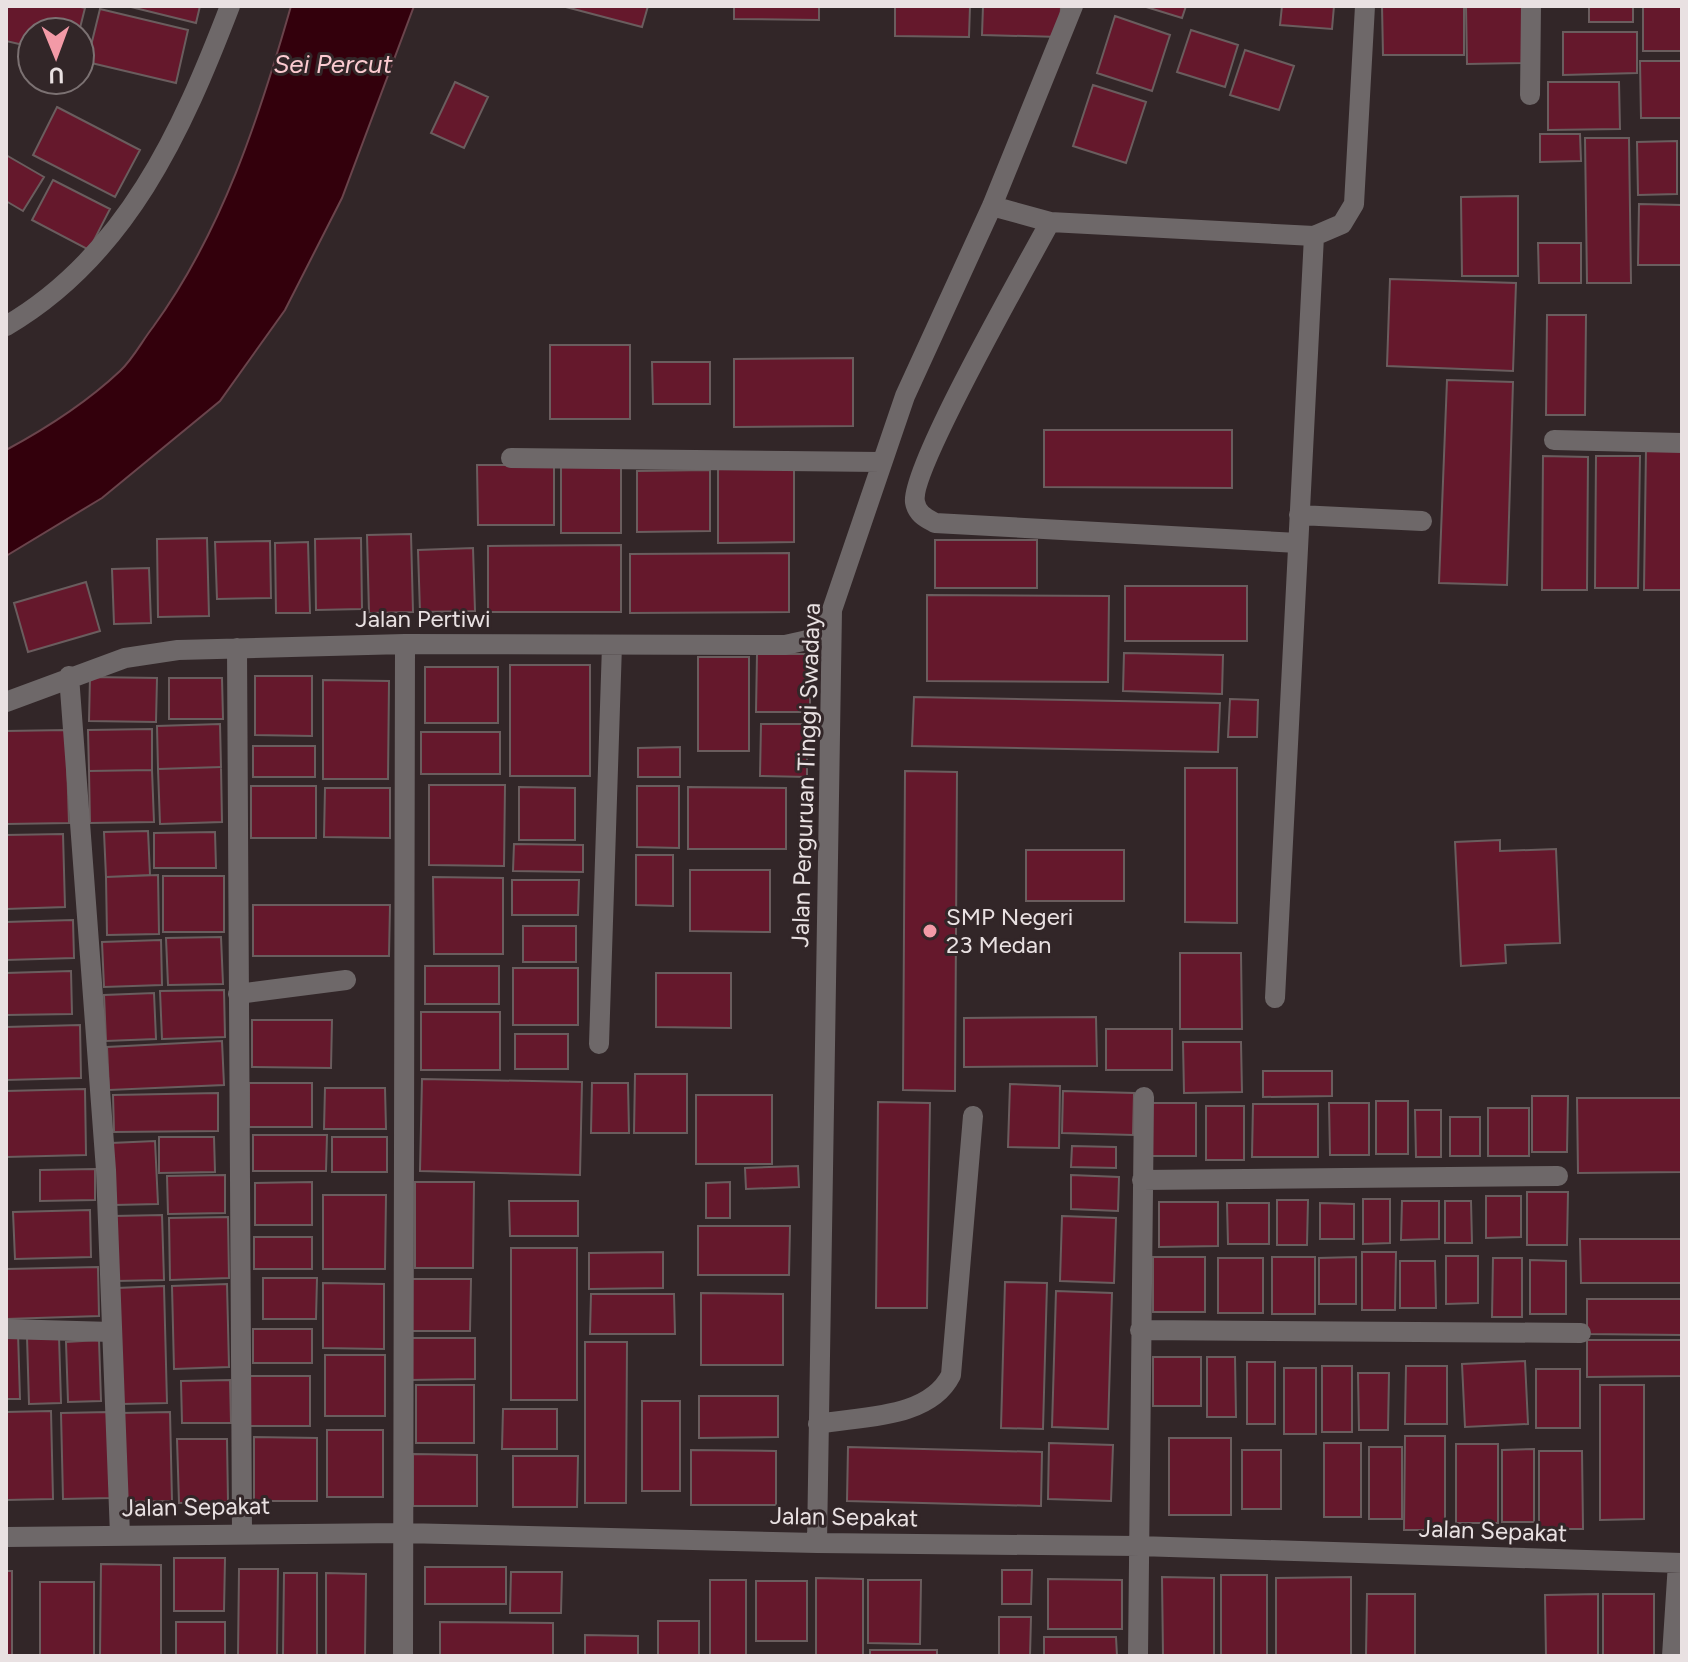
<svg xmlns="http://www.w3.org/2000/svg" width="1688" height="1662" font-family="Figtree,sans-serif">
<style>
.water{fill:#33000c;stroke:#6a444c;stroke-width:2}
.building{fill:#65182c;stroke:#6a5d5e;stroke-width:2}
.lines{fill:none;stroke-linecap:round;stroke-linejoin:round}
.minor{stroke:#6e6869;stroke-width:20}
.poi-dot{fill:#f39aa7;stroke:#322628;stroke-width:3}
.labels{text-anchor:middle;stroke-width:6;stroke-linejoin:round;paint-order:stroke}
.street-label{font-size:24px;fill:#e9e1e2;stroke:#322628}
.poi-label{font-size:24px;fill:#e9e1e2;stroke:#322628;text-anchor:start}
.water-label{font-size:26px;font-style:italic;fill:#fbcad0;stroke:#322628}
</style>
<rect width="100%" height="100%" fill="#322628"/>
<path class="water" d="M291,6h123l-72,192 -57,112 -65,91 -118,97 -96,58v-106c41,-22 80,-47 114,-79 13,-12 22,-30 33,-44 69,-95 106,-209 138,-321z"/>
<path class="building" d="M6,6h71l8,2 -6,24h-47v15l-26,-6z
M127,6h73l-4,17z
M562,6h86l-6,21z
M734,6h85v14l-85,-1z
M895,6h75l-1,31 -74,-1z
M983,6h78l-1,31 -78,-2z
M1143,6h43l-4,12z
M1282,6h52l-2,23 -52,-4z
M1382,6h82v49h-81z
M1466,6h57v57l-56,1z
M1589,6h44v16h-44z
M1643,6h39v45h-39z
M100,9l88,21 -12,53 -89,-21z
M1115,16l55,19 -18,56 -55,-18z
M1191,30l47,15 -13,42 -48,-15z
M1563,32h74v41l-74,2z
M1245,50l49,16 -15,44 -49,-15z
M1640,61h41l1,57h-41z
M455,82l33,15 -24,51 -33,-15z
M1548,82h71l1,47 -72,1z
M1093,85l53,17 -20,61 -53,-17z
M57,107l83,43 -25,47 -82,-42z
M1540,134h40l1,27 -41,1z
M1585,138h44l2,145h-44z
M1677,141v53l-39,1 -1,-53z
M6,155l38,22 -21,34 -17,-10z
M53,180l57,29 -21,41 -57,-30z
M1518,196v80h-56l-1,-79z
M1639,204l42,1v60h-43z
M1538,243h43v40h-42z
M1390,279l126,4 -3,88 -126,-5z
M1547,315h39l-1,100h-39z
M550,345h80v74h-80z
M853,358v68l-119,1v-68z
M652,362h58v42h-57z
M1447,380l66,2 -6,203 -68,-2z
M1044,430h188v58l-188,-1z
M1646,449h36v141h-38z
M1543,456l45,1 -1,133h-45z
M1596,456h44l-2,132h-43z
M477,465h77v60h-76z
M561,465h60v68h-60z
M718,466h76v76l-76,1z
M710,470v61l-73,1v-61z
M411,534l2,78 -44,1 -2,-78z
M207,538l2,78 -51,1 -1,-78z
M361,538l1,71 -46,1 -1,-71z
M935,540h102v48h-102z
M270,541l1,57 -54,1 -2,-57z
M308,542l2,71h-34l-1,-70z
M621,545v67h-133v-66z
M473,548l2,63 -55,1 -2,-62z
M789,553v59l-159,1v-59z
M149,568l2,55 -37,1 -2,-55z
M86,582l14,49 -72,21 -14,-49z
M1125,586h122v55h-122z
M927,595l182,1 -1,86 -181,-1z
M1124,653l99,2 -1,39 -99,-3z
M757,654h53v58h-54z
M698,657h51v94h-51z
M510,665h80v111h-80z
M425,667h73v56h-73z
M255,676h57v60l-57,-1z
M90,677l67,1 -1,44 -67,-1z
M169,678h53l1,41h-54z
M323,680l66,1 -1,98h-65z
M914,697l306,6 -2,49 -306,-6z
M1230,699l28,1 -1,37h-29z
M220,724l1,43 -63,2 -1,-43z
M761,724h46v53l-47,-1z
M152,729v41l-63,1 -1,-41z
M66,730l3,93 -63,1v-93z
M421,732h79v42h-79z
M253,746h62v31h-62z
M680,747v30h-42v-29z
M221,767l1,55 -62,2 -2,-55z
M1185,768h52v155l-52,-1z
M152,770l2,52 -64,1 -1,-52z
M905,771l52,1 -2,319 -52,-1z
M429,785h76l-1,81 -75,-1z
M251,786h65v52h-65z
M637,786h42v62l-42,-1z
M519,787l56,1v52h-56z
M688,787l98,1v61h-98z
M325,788h65v50l-66,-1z
M148,831l2,44 -44,2 -2,-45z
M215,832l1,36h-62v-35z
M63,834l2,73 -59,2v-74z
M1500,840v11l56,-2 4,94 -55,2 1,18 -45,3 -6,-124z
M514,844l69,1v27l-70,-1z
M1026,850h98v51h-98z
M636,855h37v51l-37,-1z
M690,870h80v62l-80,-1z
M158,875l1,59 -52,1 -1,-58z
M163,876h61v56h-61z
M433,877l70,1v76h-69z
M512,880h67l-1,35h-66z
M253,905h137l-1,51h-136z
M73,920l1,38 -68,2v-38z
M523,926h53v36h-53z
M221,937l2,47 -55,1 -2,-47z
M161,940l1,45 -58,2 -2,-45z
M1180,953h61l1,76h-62z
M425,966h74v38h-74z
M513,968h65v57h-65z
M71,971l1,43 -66,1v-42z
M656,973h75v55l-75,-1z
M224,990l1,47 -63,2 -2,-48z
M154,993l2,46 -50,2 -2,-46z
M421,1012h79v58h-79z
M1096,1017l1,49 -133,1v-49z
M252,1020h80l-1,48 -79,-1z
M80,1025l1,53 -75,2v-53z
M1106,1029h66v41h-66z
M515,1034h53v35h-53z
M222,1041l2,44 -115,5 -2,-43z
M1183,1042h58l1,50 -58,1z
M1263,1071h69v25l-69,1z
M635,1074h52v59h-53z
M422,1079l160,3 -2,93 -160,-4z
M249,1083h63v44h-63z
M592,1083h36l1,50h-38z
M1010,1084l50,2 -1,62 -51,-1z
M325,1088h60l1,41h-62z
M85,1089l1,66 -80,2v-66z
M1063,1091l71,2 -1,42 -71,-2z
M218,1093v38l-104,1 -1,-37z
M696,1095h76v69h-76z
M1532,1096h36l-1,56h-35z
M1577,1098h105v74l-104,1z
M1376,1101h32v53h-32z
M878,1102l52,1 -3,205h-51z
M1152,1103h44v53h-44z
M1329,1103h40v52h-39z
M1253,1104h65v53h-66z
M1206,1106h38v54h-38z
M1488,1108h41v48h-41z
M1415,1110h26v47h-25z
M1450,1117h30v39h-30z
M253,1135h74l-1,36h-73z
M159,1137h55l1,35 -56,1z
M332,1137h55v35h-55z
M155,1141l3,63 -44,1 -3,-62z
M1072,1146l44,1v21l-45,-1z
M798,1166l1,21 -53,2 -1,-21z
M95,1169v31l-55,1v-31z
M225,1175v38l-57,1 -1,-38z
M1071,1175l48,2 -1,34 -47,-2z
M312,1182v43h-57v-42z
M415,1182h59l-1,86h-58z
M730,1182v36h-24v-35z
M1527,1192h41l-1,53h-40z
M323,1195h63l-1,74h-62z
M1486,1196h35v41l-35,1z
M1363,1199h27v44l-27,1z
M1277,1200h31l-1,45h-30z
M509,1201h69v35h-68z
M1402,1201h37v38l-38,1z
M1445,1201h26l1,42h-27z
M1159,1202h59v44l-59,1z
M1227,1203h42v41h-41z
M1320,1203l34,1v35h-34z
M90,1210l1,47 -76,2 -2,-47z
M162,1215l2,65 -48,1 -2,-65z
M1062,1216l54,2 -2,65 -54,-2z
M228,1217l1,61 -59,2 -1,-62z
M698,1226h92l-1,49h-91z
M254,1237h58v32h-58z
M1580,1239h102v44h-101z
M511,1248h66v152h-66z
M663,1252v36l-74,1v-36z
M1362,1252h34l-1,58h-33z
M1446,1256h32v47l-32,1z
M1153,1257h52v55h-52z
M1272,1257h43v57h-43z
M1356,1257v47h-37v-46z
M1218,1258h45v55h-45z
M1493,1258h29v59h-30z
M1530,1260l36,1v53h-36z
M1400,1261h35l1,47h-36z
M98,1267l1,49 -93,3v-50z
M263,1278h54l-1,41h-53z
M410,1279h61l-1,52h-60z
M1005,1282l42,1 -4,146 -42,-1z
M323,1283l61,1v65l-61,-1z
M227,1284l2,83 -55,2 -2,-83z
M164,1286l3,117 -46,1 -4,-116z
M1056,1291l56,2 -4,136 -56,-2z
M701,1293l82,1v71h-82z
M591,1294h83l1,40h-85z
M1587,1299h95v36l-95,-1z
M253,1329h59v34h-59z
M18,1333l2,66h-14v-65z
M59,1336l2,67 -32,1 -2,-67z
M408,1338h67v41l-67,1z
M99,1340l2,61 -33,1 -2,-60z
M1587,1340h95v36l-95,1z
M585,1342h42l-1,161h-41z
M325,1355h60v61h-60z
M1153,1357h48v49h-48z
M1207,1357h28l1,60h-29z
M1525,1361l3,63 -63,3 -3,-63z
M1247,1362h28v62h-28z
M1322,1366h30v66h-30z
M1406,1366h41v58h-42z
M1284,1368h32v66h-32z
M1536,1369h44v59h-44z
M1358,1373h31l-1,57h-29z
M247,1376h63v50h-63z
M230,1380l1,43h-49l-1,-42z
M416,1385h58v58h-58z
M1600,1385h44v134l-44,1z
M699,1396h79v41l-79,1z
M642,1401h38v90h-38z
M503,1409h54v40h-55z
M51,1411l2,88 -47,1v-88z
M109,1412l2,86 -48,1 -2,-86z
M170,1412l2,89 -49,1 -2,-89z
M327,1430h56v67h-56z
M1405,1436h40v94h-41z
M254,1437l63,1v63h-63z
M1169,1438h62v77h-62z
M177,1439h50l1,63 -49,1z
M1049,1443l64,2 -2,56 -63,-2z
M1324,1443h37v74h-37z
M1456,1444h42v79h-42z
M848,1447l194,5 -1,54 -194,-5z
M1369,1447h33v72h-33z
M1534,1449v73h-32v-72z
M691,1450l85,1v54h-85z
M1242,1450h39v59h-39z
M1539,1451h43l1,78h-44z
M413,1454l64,1v51h-64z
M513,1456h65l-1,51h-64z
M174,1558h51l-1,53h-50z
M101,1564l60,1v91h-61z
M425,1567h81v37h-81z
M239,1569h39l-1,87h-39z
M1002,1570h30l-1,34h-29z
M6,1571h6v85h-6z
M511,1572h51l-1,41h-51z
M284,1573h33v83h-34z
M326,1573l40,1 -1,82h-39z
M1221,1575h46v81h-46z
M1162,1577l52,1v78h-51z
M1351,1577v79h-75v-78z
M816,1578l47,1v77h-47z
M1048,1579l74,1v49h-74z
M710,1580h36v76h-36z
M868,1580h53l-1,64 -52,-1z
M756,1581h51v60h-51z
M40,1582h54v74h-54z
M1367,1594h48v62h-49z
M1598,1594v62h-52l-1,-61z
M1603,1594h51v62h-51z
M999,1617h32l-1,39h-31z
M658,1621h41v35h-41z
M176,1622h49v34h-49z
M440,1622l113,1v33h-113z
M585,1635l53,1v20h-53z
M1044,1637h72l1,19h-73z
M870,1650h67v6h-67z"/>
<g class="lines">
<path class="minor" d="M1530,95l1,-89
M992,206l58,16 264,14 -39,762
M1050,222c-22,41 -141,249 -135,280 2,12 11,16 20,21l363,20
M1314,236l28,-12 12,-20 11,-198
M6,326c120,-70 176,-195 224,-320
M1554,440l128,3
M511,458l369,4
M1299,515l123,6
M237,648l5,884
M69,676l37,494 14,365
M6,702l119,-44 53,-8 227,-6 380,1 27,-6 20,-29
M238,994l108,-14
M599,1044l13,-399
M1142,1180l416,-4
M6,1329l106,3
M1140,1330l441,3
M818,1424c44,-8 111,-5 133,-49l22,-259
M6,1537l396,-4 415,10 321,3 544,17
M817,1543l15,-933 73,-214 87,-190 81,-200
M403,1656l2,-1012
M1138,1656l6,-559
M1672,1656l6,-93"/>
</g>
<circle class="poi-dot" cx="930" cy="931" r="8"/>
<g class="labels">
<g class="street-label">
<text x="423" y="627">Jalan Pertiwi</text>
<text transform="translate(806 775) rotate(-88)" y="8">Jalan Perguruan Tinggi Swadaya</text>
<text transform="translate(196 1507) rotate(-1)" y="8">Jalan Sepakat</text>
<text transform="translate(844 1517) rotate(1)" y="8">Jalan Sepakat</text>
<text transform="translate(1493 1531) rotate(2)" y="8">Jalan Sepakat</text>
</g>
<g class="poi-label">
<text x="946" y="925">SMP Negeri<tspan x="946" dy="28">23 Medan</tspan></text>
</g>
<g class="water-label">
<text x="333" y="73">Sei Percut</text>
</g>
</g>
<rect width="1688" height="1662" fill="none" stroke="#e9e1e2" stroke-width="16"/>
<g transform="translate(56 56) rotate(179)"><circle r="38" fill="#322628" stroke="#7b7172" stroke-width="2"/>
<path d="M0-6L14 30L0 20L-14 30Z" fill="#f39aa7"/>
<text y="-12" font-size="22" font-weight="bold" text-anchor="middle" fill="#e9e1e2">U</text>
</g>
</svg>
